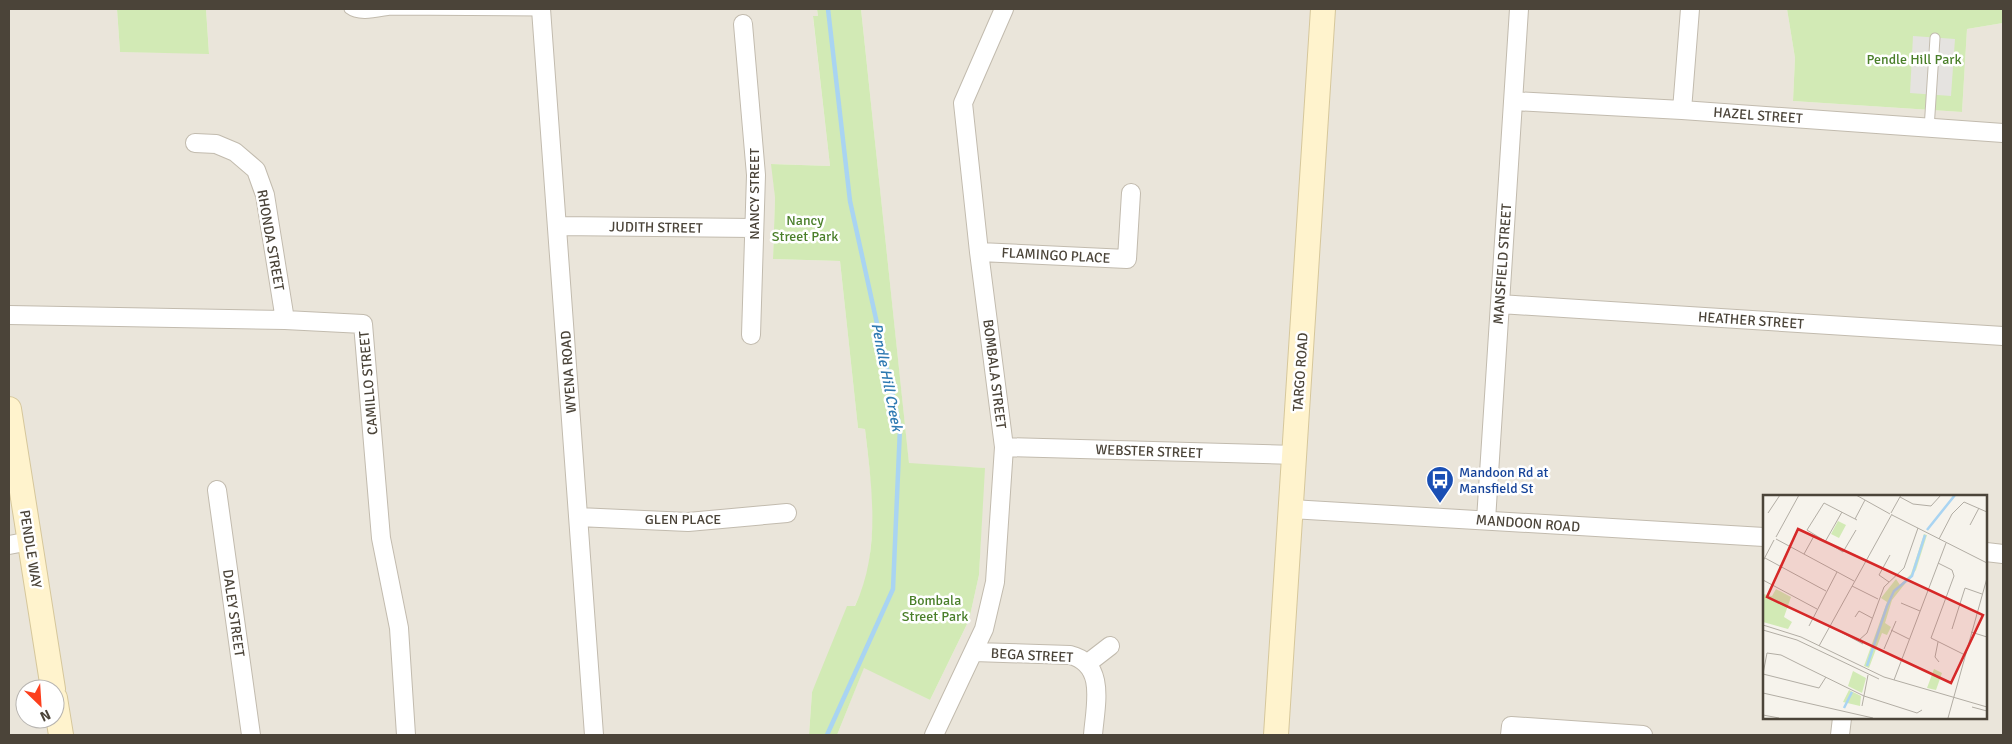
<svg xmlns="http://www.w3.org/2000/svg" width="2012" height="744" font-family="Signika,sans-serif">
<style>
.residential{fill:#eae5da;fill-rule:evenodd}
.green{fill:#d2eab5}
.parking{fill:#e5e3e0}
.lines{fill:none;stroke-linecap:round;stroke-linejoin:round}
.stream{stroke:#a9d4f2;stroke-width:4.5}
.lane-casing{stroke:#c2bbae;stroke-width:11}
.street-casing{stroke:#c2bbae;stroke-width:20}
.secondary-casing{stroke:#d6c79b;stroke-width:26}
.lane{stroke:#fff;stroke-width:9}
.street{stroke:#fff;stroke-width:18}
.secondary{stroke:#fff3cd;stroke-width:24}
.labels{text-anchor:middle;stroke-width:5;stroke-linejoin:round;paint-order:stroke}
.park-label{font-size:14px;fill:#4a7f2a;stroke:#fff}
.street-label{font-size:14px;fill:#4b4439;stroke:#fff}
.transit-label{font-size:14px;fill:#164399;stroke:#fff;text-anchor:start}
.water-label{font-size:15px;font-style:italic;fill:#2e7ab2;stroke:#fff}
.inset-river{fill:none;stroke:#a9d4f2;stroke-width:2.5}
.inset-road{fill:none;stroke:#b2ada4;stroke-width:1}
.view{fill:#d62828;fill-opacity:0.15;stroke:#d62828;stroke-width:2.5}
.inset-edge{fill:none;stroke:#4b4439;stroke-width:2.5}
</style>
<rect width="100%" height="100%" fill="#f6f3ec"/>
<path class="residential" d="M9,9h108l3,43 89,1 -3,-44h611l1,7 -5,1 17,149 -58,-2 3,34 -2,61 67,2 18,167 7,1 8,69v26l-4,41 -6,24 -51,103 -3,43h-800zM25,689h30v30h-30z
M861,9h926l8,49 -2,43 169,11 5,-83 36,-6v712h-1166l27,-68 66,33 39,-80 10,-45 5,-107 -75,-4zM1764,497h222v221h-222z"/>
<path class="green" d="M117,9h89l3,45 -89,-2z
M817,9h44l48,454 76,5 -6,107 -10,45 -39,80 -66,-32 -27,67h-28l3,-43 35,-86h8c26,-56 17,-117 10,-177l-7,-1 -18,-167 -67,-2 2,-61 -4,-34 59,2 -17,-150h5z
M1787,9h216v14l-36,6 -5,83 -169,-11 2,-43z"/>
<path class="parking" d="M1913,36l42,3 -4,57 -41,-3z"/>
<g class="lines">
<path class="stream" d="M827,735l66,-146 7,-161 -50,-227 -22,-192"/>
<defs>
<path id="lane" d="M349,9c10,8 28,3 41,1l151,1
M1929,129l6,-91"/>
<path id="street" d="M541,9l53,726
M743,24l13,151 -5,160
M1513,101l169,9 321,23
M1682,110l8,-101
M195,143l21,1 19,8 21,18 9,25 20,125
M557,226l197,2
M979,252l148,7 4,-66
M1500,304l503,32
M9,315l276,5 78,4 18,214 18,90 7,107
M1004,447l291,8
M217,490l34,245
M1291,509l473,28
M578,517l110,5 99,-9
M1486,520l33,-511
M9,545l21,-4
M1986,552l17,2
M974,652l96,3c37,9 25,52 23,80
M1088,663l22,-17
M934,735l50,-106 11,-47 9,-135 -25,-195 -16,-149 41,-94
M1510,735l1,-9 132,9
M1840,735l2,-17"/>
<path id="secondary" d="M9,409l44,280
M55,698l6,37
M1276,735l47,-726"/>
</defs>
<use href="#lane" class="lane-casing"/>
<use href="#street" class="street-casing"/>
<use href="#secondary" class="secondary-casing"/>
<use href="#lane" class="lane"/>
<use href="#street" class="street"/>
<use href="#secondary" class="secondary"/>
</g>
<defs>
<symbol id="bus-pin" viewBox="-11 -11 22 30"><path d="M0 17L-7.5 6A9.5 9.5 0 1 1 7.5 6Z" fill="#1a4fb4" stroke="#fff"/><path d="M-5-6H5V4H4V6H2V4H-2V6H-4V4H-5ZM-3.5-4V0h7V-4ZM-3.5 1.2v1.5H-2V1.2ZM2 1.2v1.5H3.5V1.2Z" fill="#fff"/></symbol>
</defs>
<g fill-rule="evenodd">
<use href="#bus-pin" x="1424" y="464" width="32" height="43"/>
</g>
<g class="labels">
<g class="park-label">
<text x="1914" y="64">Pendle Hill Park</text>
<text x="805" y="225">Nancy<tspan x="805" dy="16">Street Park</tspan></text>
<text x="935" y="605">Bombala<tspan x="935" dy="16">Street Park</tspan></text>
</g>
<g class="street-label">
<text transform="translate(1758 115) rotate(4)" y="5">HAZEL STREET</text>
<text transform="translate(754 194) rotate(-90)" y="5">NANCY STREET</text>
<text transform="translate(656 227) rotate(1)" y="5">JUDITH STREET</text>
<text transform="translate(271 240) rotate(80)" y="5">RHONDA STREET</text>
<text transform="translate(1056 255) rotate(3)" y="5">FLAMINGO PLACE</text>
<text transform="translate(1502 264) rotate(-86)" y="5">MANSFIELD STREET</text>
<text transform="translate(1751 320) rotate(4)" y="5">HEATHER STREET</text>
<text transform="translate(568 372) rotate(-94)" y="5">WYENA ROAD</text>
<text transform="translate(1300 372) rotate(-86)" y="5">TARGO ROAD</text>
<text transform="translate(995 374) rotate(83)" y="5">BOMBALA STREET</text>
<text transform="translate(368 383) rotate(-95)" y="5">CAMILLO STREET</text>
<text transform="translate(1149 451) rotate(2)" y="5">WEBSTER STREET</text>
<text x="683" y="524">GLEN PLACE</text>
<text transform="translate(1528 523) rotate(4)" y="5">MANDOON ROAD</text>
<text transform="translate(31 549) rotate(81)" y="5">PENDLE WAY</text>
<text transform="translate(234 613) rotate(82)" y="5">DALEY STREET</text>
<text transform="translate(1032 655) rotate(3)" y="5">BEGA STREET</text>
</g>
<g class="transit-label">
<text x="1459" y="477">Mandoon Rd at<tspan x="1459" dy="16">Mansfield St</tspan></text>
</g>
<g class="water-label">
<text transform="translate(887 377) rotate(79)" y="5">Pendle Hill Creek</text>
</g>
</g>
<g transform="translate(1763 495)">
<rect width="224" height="224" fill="#f6f3ec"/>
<path d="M75,26l8,4 -7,13 -8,-4zM161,39l3,1 -11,35 -24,30 -7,23 6,4 -4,8 -5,-2 -13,35 -5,-2 23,-64 -6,-4 15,-19 4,6 11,-11zM13,94l15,8 -7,20 8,5 -4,7 -25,-7v-28l9,2zM171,174l8,4 -6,17 -9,-2zM90,176l13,7 -4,15 -14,-7zM86,195l12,6 -1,10 -17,-4z" fill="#d2eab5"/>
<path class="inset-river" d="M164,35l28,-35M104,171l20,-60 7,-15 18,-15 13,-41M81,213l8,-16"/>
<path class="inset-road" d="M93,0l34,19M137,2l13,7 18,2 10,-11M5,18l12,-18M128,18l10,-18M129,20l95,48M92,24l10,-19M207,30l9,-17M93,35l-13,22 -36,-22 17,-27 33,17M13,42l23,-42M13,44l78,42M176,44l13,-25 12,-12 23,10M62,47l17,-30M41,59l10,-18M2,63l61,33M0,66l11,-21M175,68l14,7 2,6 -23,62 34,17M0,85l54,29M126,87l-10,-7 11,-20M89,91l26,13M138,108l19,8M92,122l4,-6 13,7M0,130l38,12 83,40 103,30M46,131l28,-54M67,131l33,18M189,134l13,-41 17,6M0,135l34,10 82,39M128,135l18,9M208,137l16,5M96,145l8,-7 17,-46 20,-19 14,-40M175,147l-3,15 4,5M56,151l73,-132M121,154l12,-28M63,182l-7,11 -56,-14 4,-21 14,2 20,10 63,31 53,17 5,-3M131,185l52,-137M0,198l110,25M99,211l6,-31M209,212l15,4M0,220l16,3M185,223l39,-140"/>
<path class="view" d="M35,34l185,86 -32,68 -184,-86z"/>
<rect width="224" height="224" class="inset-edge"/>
</g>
<rect width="2012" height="744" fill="none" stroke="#4b4439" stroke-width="20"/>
<g transform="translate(40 704) rotate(155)"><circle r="24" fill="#ffffff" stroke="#b7b4b0"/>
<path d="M0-4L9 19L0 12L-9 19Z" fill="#fc3f1d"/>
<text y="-8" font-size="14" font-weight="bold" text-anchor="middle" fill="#4b4439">N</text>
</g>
</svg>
